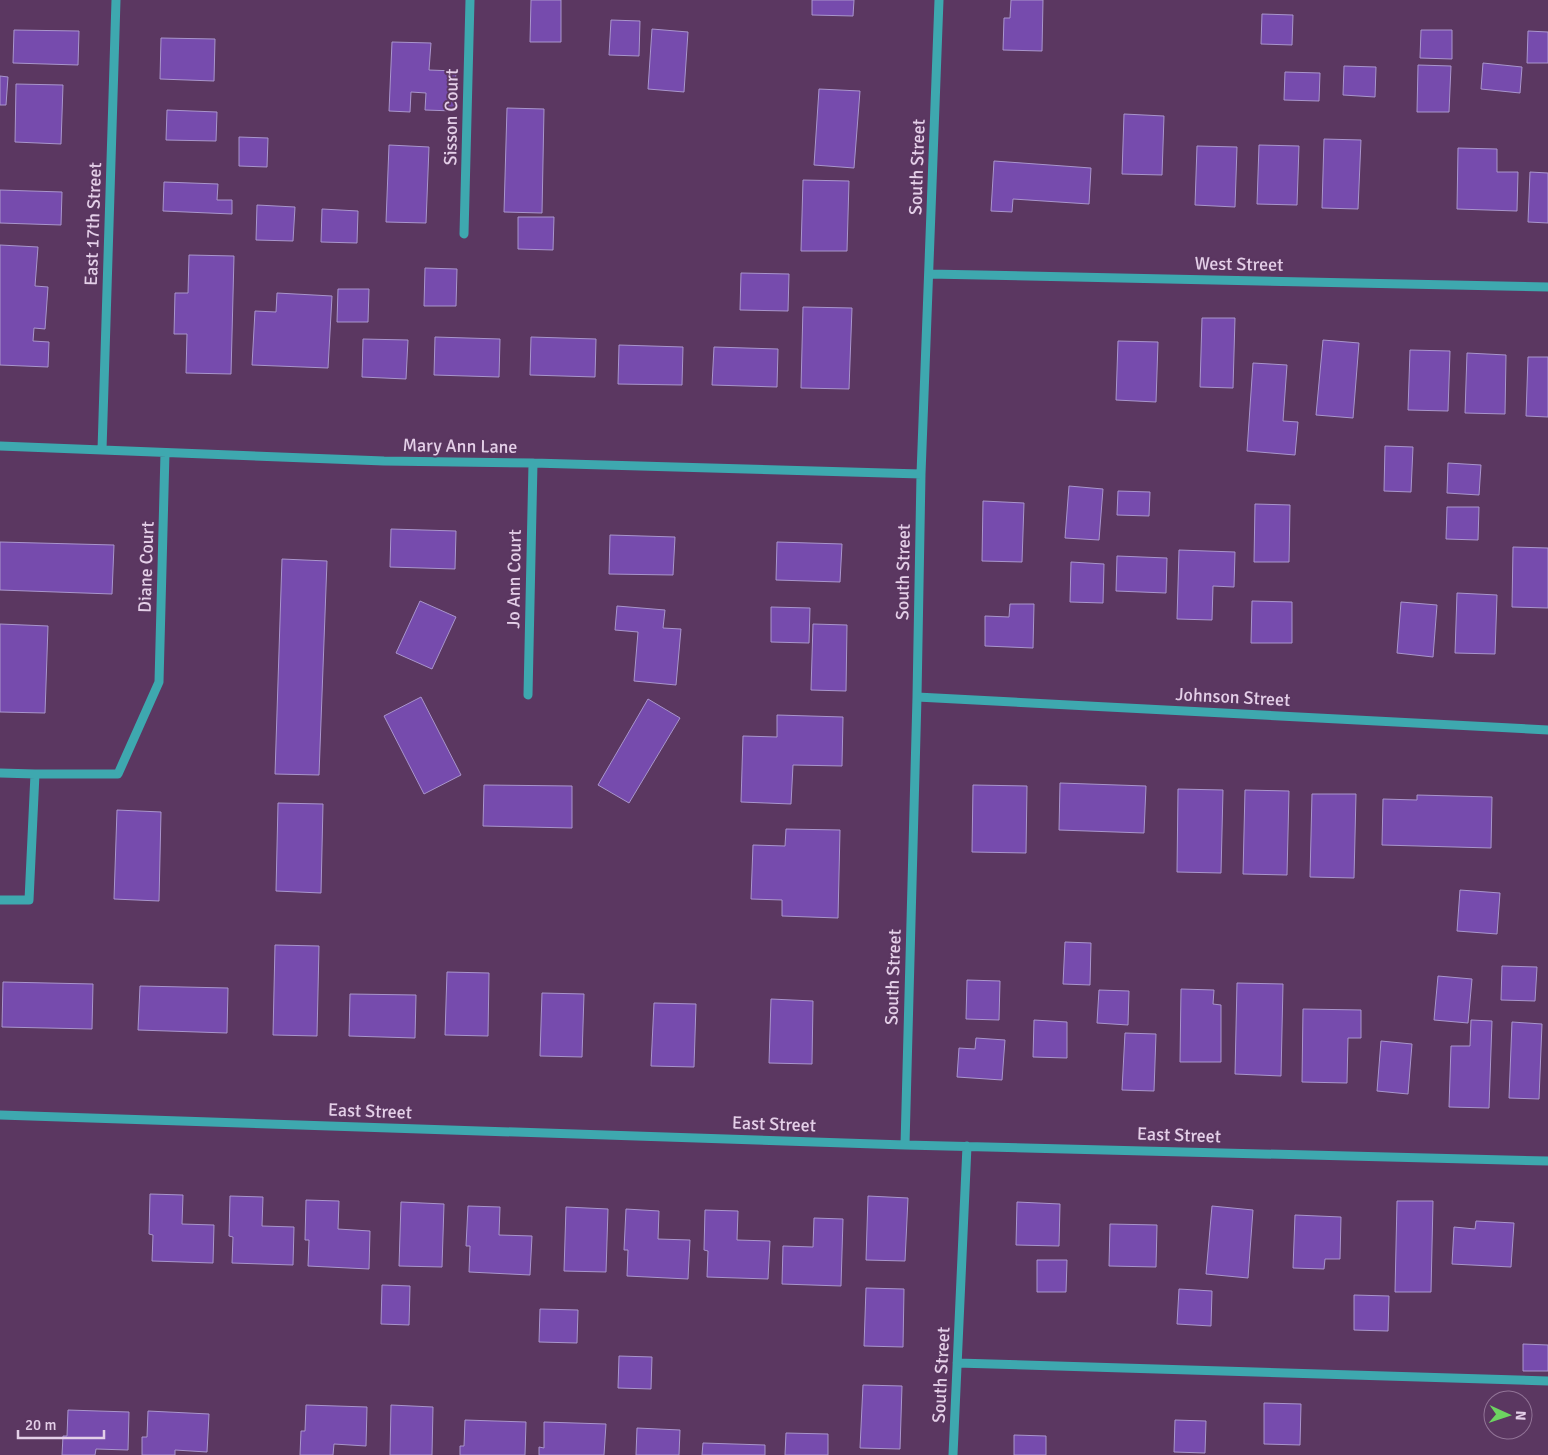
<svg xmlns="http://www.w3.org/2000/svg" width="1548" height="1455" font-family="Signika,sans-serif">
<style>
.building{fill:#764bad;stroke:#a995cc}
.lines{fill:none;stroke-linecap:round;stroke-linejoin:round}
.minor{stroke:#3ea8af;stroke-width:9}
.labels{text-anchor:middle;stroke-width:4;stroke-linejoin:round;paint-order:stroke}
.street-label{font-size:18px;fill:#e4cfe8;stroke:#5b3761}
</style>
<rect width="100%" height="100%" fill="#5b3761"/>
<path class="building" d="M531,0h30v42h-31z
M812,0h42l-1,16 -41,-1z
M1011,0h32l-1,51 -39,-1 1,-32h6z
M1262,14l31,1 -1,30 -31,-1z
M611,20l29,1 -1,35 -30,-1z
M652,29l36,3 -4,60 -36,-3z
M14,30l65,1 -1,34 -65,-2z
M1421,30h31v29l-32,-1z
M1528,31l20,1v31h-21z
M161,38l54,1 -1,42 -54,-2z
M392,42l39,1 -2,27 27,1 -2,40 -29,-1 1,-17 -15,-1 -1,20 -21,-1z
M1483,63l39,4 -2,26 -39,-4z
M1418,65l33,1 -2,46h-32z
M1344,66l32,1 -1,30 -32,-2z
M1285,72l35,1 -1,28 -35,-1z
M0,76l8,1 -2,28h-6z
M16,84l47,1 -2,59 -46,-2z
M819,89l41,2 -6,77 -40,-3z
M507,108l37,1 -2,104 -38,-1z
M167,110l50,2 -1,29 -50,-1z
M1124,114l40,2 -2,59 -40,-1z
M239,137l29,1 -1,29 -28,-1z
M1324,139l37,1 -3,69 -36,-1z
M389,145l40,2 -3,76 -40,-1z
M1259,145l40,1 -2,59 -40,-1z
M1197,146l40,1 -2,60 -40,-2z
M1458,148l39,1v23h21l-1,39 -60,-2z
M994,161l97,7 -2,36 -76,-5 -1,13 -21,-1z
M1530,172l18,1v50l-20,-1z
M803,180l46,1 -2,70h-46z
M164,182l54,2 -1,16h15v14l-69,-3z
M0,190l62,2 -1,33 -61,-2z
M257,205l38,2 -2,34 -37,-1z
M322,209l36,2 -1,32 -36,-1z
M518,217h36l-1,33 -35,-1z
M0,245l38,2 -3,39 13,1 -3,42 -11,-1 -1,13 16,1 -1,25 -48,-2z
M189,255l45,1 -3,118 -45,-1 1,-39h-13l1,-41h13z
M425,268l32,1 -1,37h-32z
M741,273l48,1 -1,37 -48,-1z
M338,289h31l-1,33h-31z
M277,293l55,3 -4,72 -76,-3 3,-54 21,1z
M803,307l49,1 -3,81 -48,-1z
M1202,318h33l-2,70 -33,-1z
M435,337l65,2 -1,38 -65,-2z
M531,337l65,2 -1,38 -65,-2z
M363,339l45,1 -2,39 -44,-2z
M1323,340l36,3 -6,75 -37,-3z
M1118,341l40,1 -2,60 -40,-2z
M619,345l64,2 -1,38 -64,-1z
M714,347l64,2 -1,38 -65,-2z
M1410,350l40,1 -2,60 -40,-1z
M1467,353l39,2 -1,59 -40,-1z
M1528,357h20v60l-22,-1z
M1253,363l34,2 -4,56 15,1 -3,33 -48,-4z
M1385,446l28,1 -2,45 -27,-1z
M1448,463l33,2 -2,30 -32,-2z
M1069,486l34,3 -4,51 -34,-2z
M1118,491l32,1 -1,24 -32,-1z
M983,501l41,2 -2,59 -40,-1z
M1255,504l35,1 -1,57h-35z
M1447,507h32l-1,33 -32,-1z
M391,529l65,2 -1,38 -65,-2z
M610,535l65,2 -2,38 -64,-1z
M0,542l114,3 -2,49 -112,-4z
M777,542l65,2 -2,38 -64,-2z
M1513,547l35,1v60l-36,-1z
M1179,550l56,2 -1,35 -21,-1 -1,34 -35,-1z
M1117,556l50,2 -1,35 -50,-2z
M282,559l45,2 -8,214 -44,-1z
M1071,562l33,2 -1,39 -33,-1z
M1457,593l40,2 -2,59 -40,-1z
M420,601l36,16 -24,52 -36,-16z
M1252,601l40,1v41h-41z
M1401,602l36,3 -4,52 -36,-4z
M1010,604h24l-1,44 -48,-2v-30l24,1z
M617,606l48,4 -2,18 18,1 -5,56 -42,-4 4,-49 -23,-2z
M771,607l39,1 -1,35 -38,-1z
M0,624l48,2 -3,87 -45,-1z
M813,624l34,1 -1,66 -35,-1z
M421,697l40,78 -37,19 -40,-78z
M648,699l32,19 -51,85 -31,-18z
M777,715l66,2 -1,49 -49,-1 -2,39 -50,-2 2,-66 34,1z
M1060,783l86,3 -2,47 -85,-3z
M484,785l88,1v42l-89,-2z
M973,785l54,1 -1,67 -54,-1z
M1178,789l45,1 -2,83 -44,-1z
M1245,790l44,1 -2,84 -44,-1z
M1312,794h44l-2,84 -44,-1z
M1417,795l75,2 -1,51 -109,-3 1,-46 34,1z
M278,803l45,1 -2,89 -45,-2z
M117,810l44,2 -2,89 -45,-2z
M786,829l54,1 -2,88 -56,-2v-16l-31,-1 2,-54 32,1z
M1460,890l40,3 -3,41 -40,-3z
M1065,942l26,1 -1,42 -27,-1z
M275,945l44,1 -2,90 -44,-1z
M1502,966l35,1 -2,34 -34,-1z
M447,972l42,1 -1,63 -43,-1z
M1438,976l34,3 -4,44 -34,-3z
M967,980l33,1 -1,39 -33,-1z
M3,982l90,2 -1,45 -90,-2z
M1237,983l46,1 -2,92 -46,-2z
M140,986l88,2 -1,45 -89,-3z
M1181,989l33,1 -1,14 8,1v57h-41z
M1099,990l30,1 -1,34 -31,-2z
M542,993l42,1 -2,63 -42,-1z
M350,994l66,1 -1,43 -66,-2z
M771,999l42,2 -1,63 -43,-1z
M654,1003l42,1 -2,63 -43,-1z
M1303,1009l58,1v28h-13l-1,45 -45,-1z
M1034,1020l33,2v36l-34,-1z
M1471,1020l21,1 -3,87 -40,-1 2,-61h19z
M1512,1022l30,2 -3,75 -30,-1z
M1125,1033l31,1 -2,57 -32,-1z
M976,1038l29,2 -3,40 -45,-3 2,-29 16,1z
M1381,1041l31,3 -4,50 -31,-3z
M150,1194l33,1 -1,29 32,1 -1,38 -61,-2 1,-26 -4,-1z
M230,1196l33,1 -1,29 32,1 -1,38 -61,-2 1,-26 -4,-1z
M868,1196l40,2 -3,63 -39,-1z
M306,1200l33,1 -1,28 32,2 -1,38 -61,-3 1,-26h-4z
M1397,1201h36l-2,91h-36z
M401,1202l43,2 -2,63 -43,-1z
M1017,1202l43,2 -1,42 -43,-1z
M468,1206l32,1 -1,28 33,1 -2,39 -61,-3 1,-26h-4z
M1212,1206l41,4 -5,68 -42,-4z
M566,1207l42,2 -2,63 -42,-1z
M626,1209l33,2 -1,28 32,1 -2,39 -61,-3 1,-26h-4z
M705,1210l33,1 -1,29 33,1 -2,38 -61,-2 1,-26 -4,-1z
M1295,1215l46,2 -1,42h-15l-1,10 -31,-1z
M814,1218l29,1 -2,67 -59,-2 1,-38 30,1z
M1476,1221l38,2 -3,44 -59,-3 2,-37 21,2z
M1110,1224l47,1 -1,42 -47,-1z
M1037,1260h30l-1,32h-29z
M382,1285l28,1 -1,39 -28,-1z
M866,1288l38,1 -1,58 -39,-1z
M1179,1289l33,2 -1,35 -34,-2z
M1354,1295l35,1 -1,35 -34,-1z
M540,1309l38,1 -1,33 -38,-1z
M1523,1344l25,1v26h-25z
M619,1356l33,1 -1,32 -33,-1z
M863,1385l39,1 -2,63 -40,-1z
M1264,1403l37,1 -1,41 -36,-1z
M306,1405l61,2 -1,39 -32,-2 -1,11h-33l1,-24h4z
M391,1405l42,2 -1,48h-42z
M68,1410l61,2 -1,38 -32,-1 -1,6h-33l1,-19h4z
M148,1411l61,3 -2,38 -32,-2v5h-33v-18h5z
M465,1420l61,2 -1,33h-65v-9h4z
M1175,1420l31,1 -1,32 -31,-1z
M544,1422l62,2 -2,31h-65v-8l5,1z
M637,1428l43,2 -1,25h-43z
M786,1433l42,1v21h-43z
M1014,1435l32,1v19h-32z
M703,1443l62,2v10h-63z"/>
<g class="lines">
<path class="minor" d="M464,234l6,-234
M929,274l619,13
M0,446l384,15 149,2 388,11
M102,450l14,-450
M528,695l5,-232
M917,697l631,33
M0,773l35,1
M0,900h29l6,-126h83l41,-92 6,-229
M0,1115l905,30 643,16
M905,1145l12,-448 4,-223 18,-474
M957,1363l591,18
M953,1455l14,-309"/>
</g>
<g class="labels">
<g class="street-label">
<text transform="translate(451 117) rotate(-89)" y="6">Sisson Court</text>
<text transform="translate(917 167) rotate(-88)" y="6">South Street</text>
<text transform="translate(93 224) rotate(-88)" y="6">East 17th Street</text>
<text transform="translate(1239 264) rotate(1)" y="6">West Street</text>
<text transform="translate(460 446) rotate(1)" y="6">Mary Ann Lane</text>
<text transform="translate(146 567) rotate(-88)" y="6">Diane Court</text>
<text transform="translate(903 572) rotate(-89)" y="6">South Street</text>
<text transform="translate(514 579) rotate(-89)" y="6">Jo Ann Court</text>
<text transform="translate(1233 697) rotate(3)" y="6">Johnson Street</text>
<text transform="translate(893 977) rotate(-88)" y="6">South Street</text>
<text transform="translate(370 1111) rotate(2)" y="6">East Street</text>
<text transform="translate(774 1124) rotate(2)" y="6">East Street</text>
<text transform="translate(1179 1135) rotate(2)" y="6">East Street</text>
<text transform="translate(941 1375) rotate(-87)" y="6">South Street</text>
</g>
</g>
<g transform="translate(1508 1415) rotate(93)"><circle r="24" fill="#5b3761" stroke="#927497"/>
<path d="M0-4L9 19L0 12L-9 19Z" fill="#6dd361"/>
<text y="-8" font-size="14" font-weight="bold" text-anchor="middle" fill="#e4cfe8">N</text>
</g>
<path d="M18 1430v8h86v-8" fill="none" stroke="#e4cfe8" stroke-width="2.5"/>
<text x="25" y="1430" font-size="15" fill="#e4cfe8" stroke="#5b3761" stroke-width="4" paint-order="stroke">20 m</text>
</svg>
